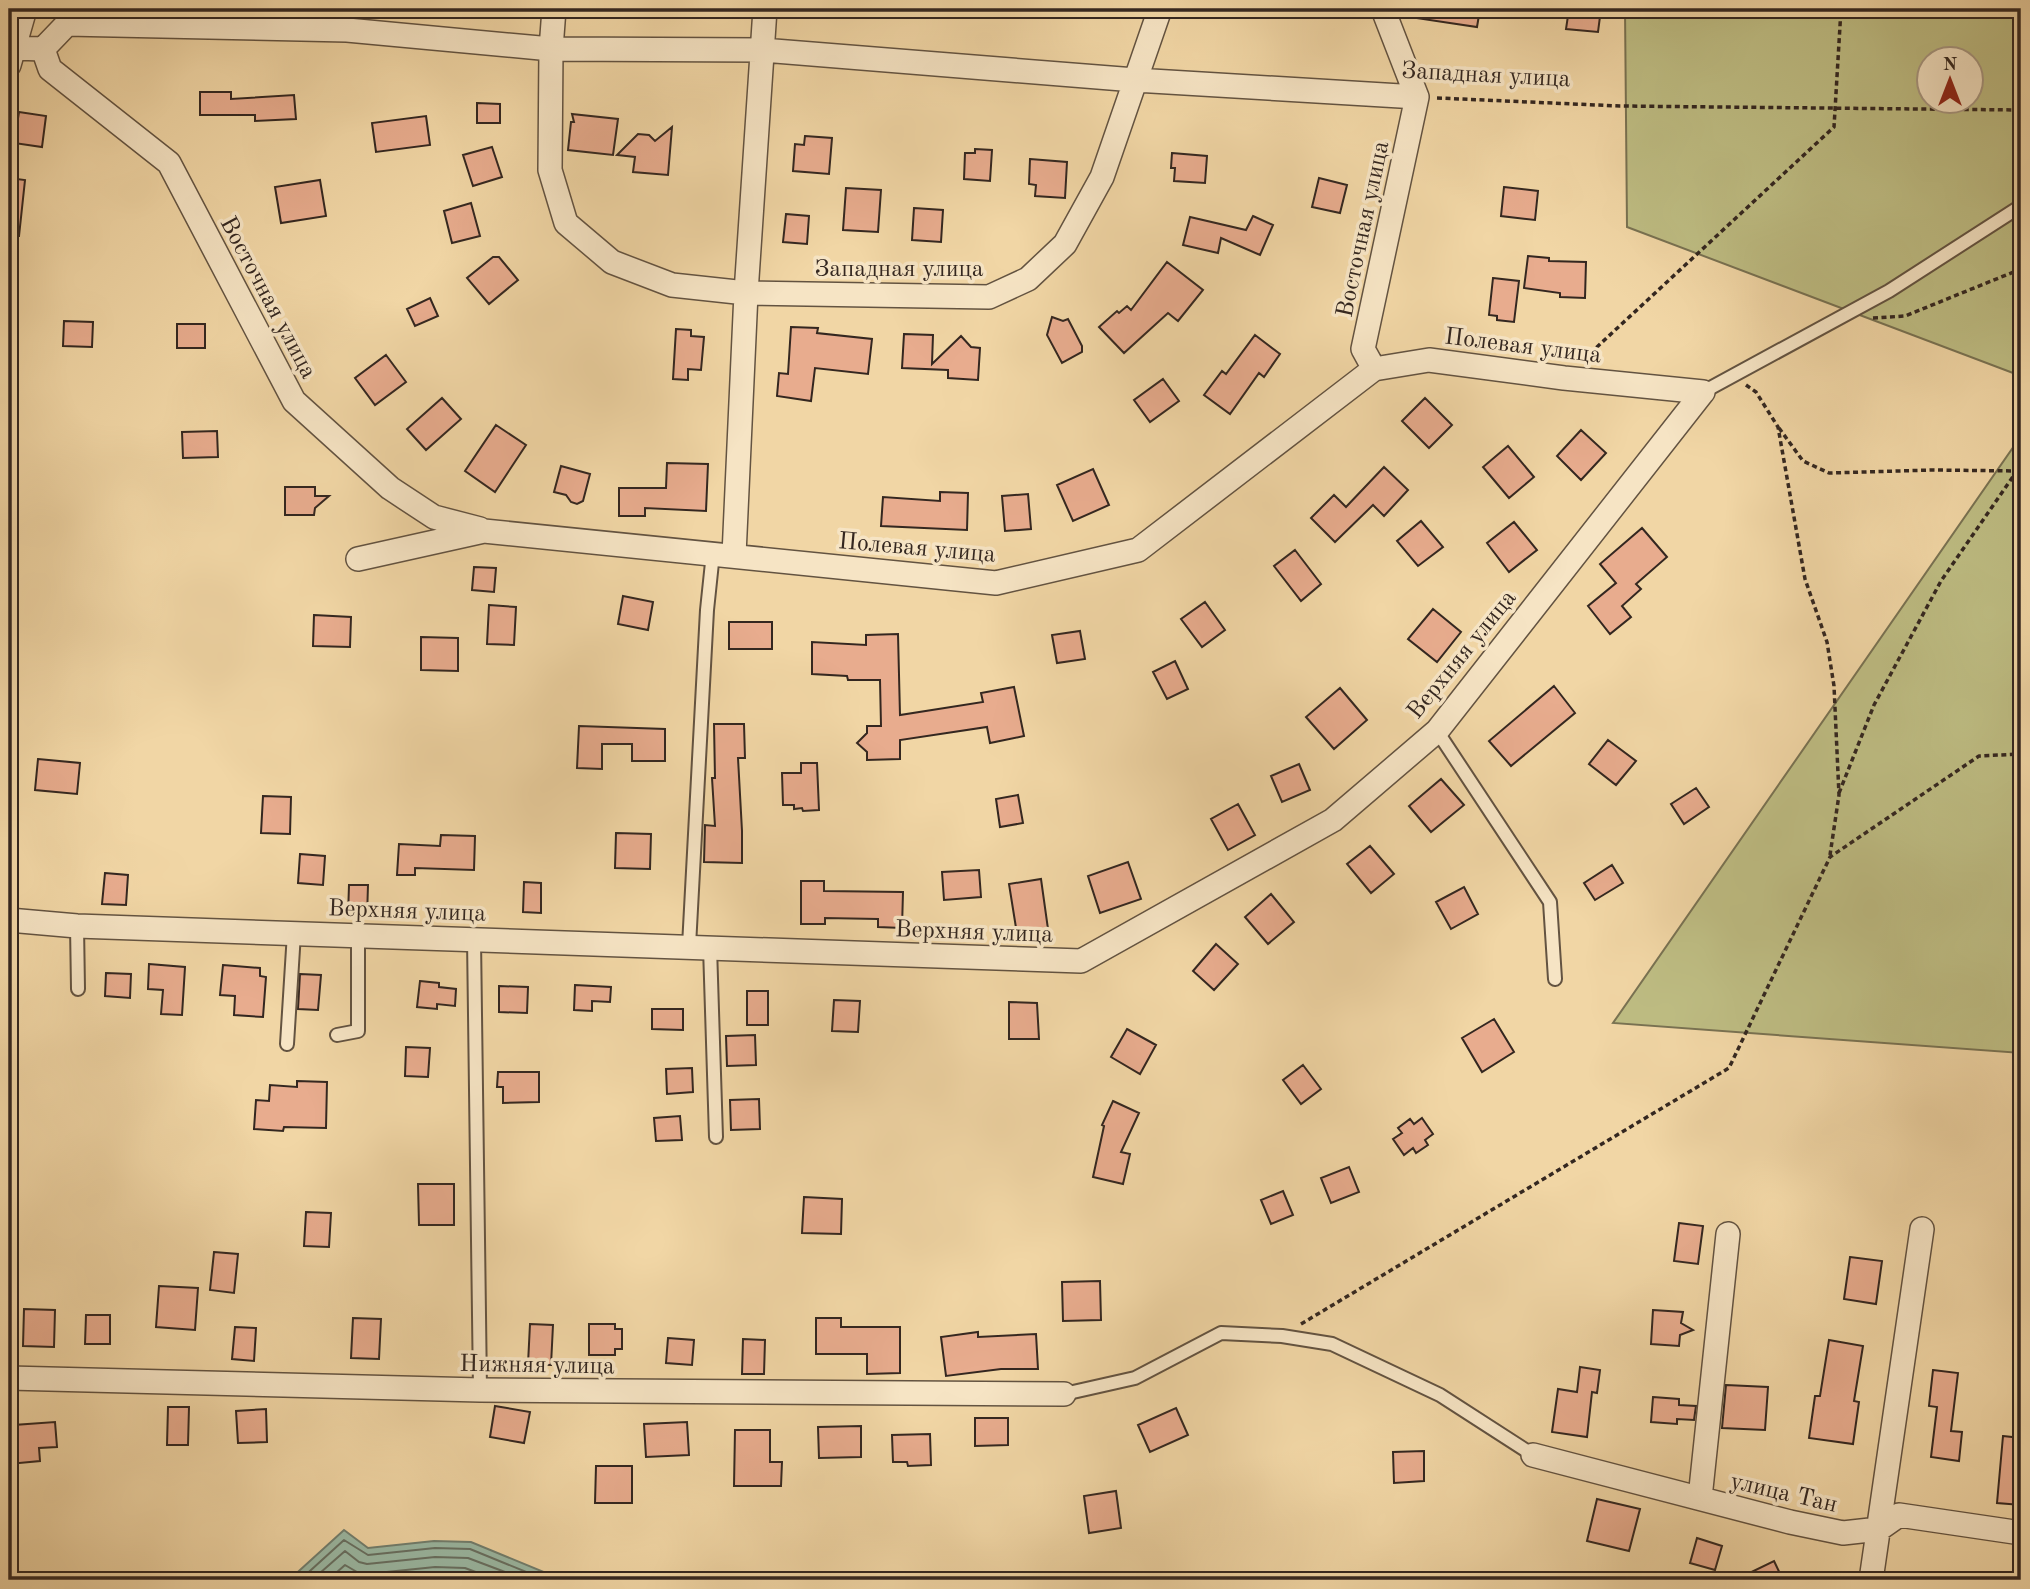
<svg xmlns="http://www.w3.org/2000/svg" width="2030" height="1589" font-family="'Old Standard TT',serif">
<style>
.green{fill:#bebd83;stroke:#797252;stroke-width:2;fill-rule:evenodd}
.water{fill:#9bb9a4;stroke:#727f6f;stroke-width:2}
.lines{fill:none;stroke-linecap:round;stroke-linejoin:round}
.shore{stroke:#687062;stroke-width:2}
.building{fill:#e8ac8e;stroke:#342720;stroke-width:2}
.lane-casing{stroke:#635341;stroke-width:16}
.street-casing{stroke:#635341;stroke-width:26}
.path{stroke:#342720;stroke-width:3.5;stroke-dasharray:5 3.5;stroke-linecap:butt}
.lane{stroke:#f6e4c4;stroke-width:12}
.street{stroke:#f6e4c4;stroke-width:23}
.labels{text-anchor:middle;stroke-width:7;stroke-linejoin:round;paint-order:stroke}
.street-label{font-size:24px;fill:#342720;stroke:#f6e4c4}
</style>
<rect width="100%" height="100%" fill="#f1d6a5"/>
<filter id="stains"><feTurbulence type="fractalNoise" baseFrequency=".00286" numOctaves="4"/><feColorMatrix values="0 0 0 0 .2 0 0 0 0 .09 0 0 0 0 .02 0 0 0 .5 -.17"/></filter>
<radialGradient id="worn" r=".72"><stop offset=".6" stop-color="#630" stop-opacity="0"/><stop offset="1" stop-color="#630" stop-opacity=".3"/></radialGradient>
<path class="green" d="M1625,9h396v367l-394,-149zM1928,60h42v42h-42z
M2021,436v617l-408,-30z"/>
<path class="water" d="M344,1530l24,18 66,-7 37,1 92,38h-274z"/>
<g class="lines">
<path class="shore" d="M300,1580l44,-40 24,15 67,-7 35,1 76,31
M312,1580l33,-29 14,11 8,2 68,-7 33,1 58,22
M328,1580l17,-15 12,7 10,2 68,-7 30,1 32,12"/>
</g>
<path class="building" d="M1417,9h63l-3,18 -61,-9z
M1569,9h32l-3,23 -32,-3z
M200,92h31v7l63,-4 2,24 -41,2v-6h-55z
M477,103l23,1v19h-23z
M19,112l27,4 -4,31 -28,-4z
M572,114l46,5 -5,36 -45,-5 3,-28h3z
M426,116l4,29 -54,7 -4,-29z
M672,127l-4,48 -35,-3 2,-15 -18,-2 21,-21 11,1 6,6z
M805,136l27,2 -3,36 -36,-3 2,-27 9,1z
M492,147l10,30 -29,9 -10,-31z
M975,149l17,1 -2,31 -26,-2 1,-26h10z
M1172,153l35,3 -2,27 -31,-2 1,-13h-4z
M1030,159l37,3 -2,36 -30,-2 1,-11 -7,-1z
M9,178l16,2 -6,56h-10z
M1319,178l28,7 -7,28 -28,-6z
M320,180l6,36 -45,7 -6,-36z
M1504,187l34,4 -3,29 -34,-4z
M846,188l35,2 -3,42 -35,-2z
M471,203l9,33 -28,7 -8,-32z
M914,208l29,2 -2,32 -29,-2z
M786,214l23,2 -2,28 -24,-2z
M1253,216l20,9 -13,30 -39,-17 -3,15 -35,-8 7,-28 56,13z
M1528,256l21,2v3l37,1 -1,36 -25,-1v-4l-36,-5z
M493,257h6l19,23 -29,24 -22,-26z
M1167,262l36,28 -25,31 -10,-8 -44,40 -25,-26 18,-16 2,2 8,-7 4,4z
M1493,278l26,3 -5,41 -17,-2v-4l-8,-1z
M430,298l8,18 -23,10 -8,-17z
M1052,317l11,4 5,-2 14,27v6l-20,11 -15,-28z
M64,321l29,1 -1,25 -29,-1z
M177,324h28v24h-28z
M791,327l27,1 -1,5 55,6 -4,35 -53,-6 -4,33 -34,-5 2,-23 9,1z
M676,329l15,1v6l13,1 -3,33 -13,-1v11l-15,-1z
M904,334l29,1 -1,29 29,-28 10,11 9,1 -2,32 -30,-2v-8l-46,-2z
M1255,335l25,19 -16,23 -5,-4 -29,41 -26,-19 18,-24 4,3z
M386,355l20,27 -31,23 -20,-27z
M1163,379l16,22 -29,21 -16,-22z
M442,398l19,21 -35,31 -19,-21z
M1425,398l27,27 -23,23 -27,-27z
M496,425l30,20 -31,47 -30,-21z
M1581,430l25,23 -25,27 -24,-24z
M217,431l1,26 -35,1 -1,-26z
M1508,446l26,31 -25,21 -26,-31z
M667,463l41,1 -2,47 -61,-3v8h-26v-28h47z
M561,466l29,8 -7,27 -6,3 -6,-2 -5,-7 -12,-3z
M1384,467l24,23 -24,26 -11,-11 -38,37 -24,-24 23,-23 12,12z
M1093,469l16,36 -36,16 -16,-36z
M285,487h30v9h14l-14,12 -1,7h-29z
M940,492l28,1 -1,37 -86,-4 2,-29 57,4z
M1028,494l3,35 -26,2 -3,-35z
M1421,521l22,26 -25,19 -21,-25z
M1514,522l23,28 -28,22 -22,-29z
M1642,528l25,29 -31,27 5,5 -19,17 9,11 -21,17 -22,-28 28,-23 -16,-19z
M1295,550l26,34 -20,17 -27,-35z
M474,567l22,1 -2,24 -22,-2z
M623,596l30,6 -5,28 -30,-6z
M1205,602l20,28 -23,17 -21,-28z
M489,605l27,2 -2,38 -27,-1z
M1433,609l28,23 -24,30 -29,-23z
M314,615l37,2 -1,30 -37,-1z
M729,622h43v27h-43z
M1080,631l5,28 -28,4 -5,-28z
M898,634l2,81 83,-13 -2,-9 33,-6 10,49 -34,7 -3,-16 -87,13v19l-33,1v-8l-10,-9 10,-10v-7h14l-1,-46h-32l-1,-4 -35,-2v-32l54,3v-10z
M421,637l37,1v33l-37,-1z
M1175,661l13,28 -21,10 -14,-27z
M1554,686l21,27 -64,53 -22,-25z
M1340,688l27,32 -33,29 -28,-32z
M714,724h30l1,34h-7l4,73v32l-38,-1 1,-37 10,1 -3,-48h3z
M579,726l86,3v32h-33v-17h-30v25l-25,-1z
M1608,740l28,21 -20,24 -27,-21z
M38,759l42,4 -3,31 -42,-4z
M801,763h16l2,47 -16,1 -1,-3 -8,1v-4h-11l-1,-32h19z
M1299,764l11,26 -28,12 -11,-26z
M1441,779l23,26 -33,27 -22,-26z
M1696,788l13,19 -25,17 -13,-20z
M1018,795l5,28 -23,4 -4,-28z
M263,796l28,1 -1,37 -29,-1z
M1238,804l17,31 -27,15 -17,-31z
M616,833l35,1 -1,35 -35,-1z
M441,835l34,1 -1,34 -59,-2v7h-18l2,-31 41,2z
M1370,846l24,28 -23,19 -24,-29z
M300,854l25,2 -2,29 -25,-2z
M1128,862l13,37 -41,14 -12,-37z
M1612,865l11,18 -28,17 -11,-17z
M979,870l2,27 -37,3 -2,-28z
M105,873l23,2 -2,30 -24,-1z
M1041,879l7,50 -31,5 -8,-50z
M801,881h23v10l79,1 -1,36 -24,-1v-8l-53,-1v6h-24z
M524,882l17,1v30l-18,-1z
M349,885h19l-1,32 -19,-1z
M1464,887l14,27 -27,15 -15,-27z
M1271,894l23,28 -26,22 -23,-27z
M1216,944l22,20 -24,26 -21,-19z
M149,964l36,3 -3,48 -21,-1 2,-24 -15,-1z
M223,965l37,3v8l6,1 -3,40 -29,-2 1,-19 -15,-1z
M106,973l25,1 -1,24 -25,-2z
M300,974l21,1 -3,35 -20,-1z
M420,981l19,2v4l17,2 -1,17 -18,-2v5l-20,-2z
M575,985l36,2 -1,15 -18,-1v10l-18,-1z
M499,986l29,1 -1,26 -28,-1z
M747,991h21v34h-21z
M834,1000l26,1 -2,31 -26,-1z
M1009,1002l28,1 2,36h-30z
M652,1009h31v21l-31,-1z
M1494,1019l20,33 -32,20 -20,-34z
M1127,1029l29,16 -16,29 -29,-17z
M755,1035l1,30 -29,1 -1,-30z
M406,1047l24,1 -2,29 -23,-1z
M1303,1065l18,24 -20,15 -18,-24z
M692,1068l1,24 -26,2 -1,-25z
M498,1072h41v30l-36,1v-16h-6z
M297,1081l30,1 -1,46 -42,-1 -1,4 -29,-2 2,-29 13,1 1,-16 27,2z
M759,1099l1,30 -29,1 -1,-30z
M1113,1101l26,12 -18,39 9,2 -7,30 -30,-7 11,-51 -2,-1z
M680,1116l2,24 -26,1 -2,-23z
M1422,1118l11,16 -8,6 3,5 -12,8 -3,-5 -9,7 -11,-16 9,-6 -4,-5 12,-9 4,5z
M1349,1167l10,25 -28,11 -10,-25z
M418,1184h36v41h-35z
M1283,1191l10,24 -22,9 -10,-24z
M804,1197l38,2 -1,35 -39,-1z
M306,1212l25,1 -2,34 -25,-1z
M1679,1223l24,3 -5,38 -24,-3z
M214,1252l24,2 -4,39 -24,-3z
M1850,1257l32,4 -6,43 -32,-5z
M1100,1281l1,39 -38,1 -1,-39z
M159,1286l39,2 -3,42 -39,-3z
M24,1309l31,1 -1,37 -31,-1z
M1653,1310l30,2 -2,11 12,7 -13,5 -1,11 -28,-2z
M86,1315h24v29h-25z
M353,1318l28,1 -2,40 -28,-1z
M816,1318h25v9h59v46l-33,1v-20h-51z
M530,1324l23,1 -2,40 -23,-1z
M589,1324h26v5h7v20h-7v6h-26z
M235,1327l21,1 -2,33 -22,-2z
M978,1332v5l58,-3 2,35h-37l-55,7 -5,-39z
M668,1338l26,2 -2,25 -26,-2z
M743,1339l22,1 -1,34h-22z
M1829,1340l34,6 -9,55 5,1 -6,42 -44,-6 6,-42h5z
M1580,1367l20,3 -3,23 -5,-1 -5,45 -35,-5 6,-43 19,3z
M1933,1370l25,3 -7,58 11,1 -3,29 -28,-4 6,-50 -8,-1z
M1726,1385l42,2 -3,43 -43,-2z
M1653,1397l26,2v6l17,1 -2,14 -17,-1v5l-26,-2z
M495,1406l35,6 -6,31 -34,-6z
M168,1407h21l-1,38h-21z
M1176,1408l12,27 -38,17 -12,-27z
M266,1409l1,33 -29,1 -2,-32z
M975,1418h33v27l-33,1z
M55,1422l2,25 -18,1 1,13 -31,3v-23l6,-1 -1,-15z
M687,1422l2,33 -43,2 -2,-33z
M861,1426v31l-42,1 -1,-31z
M735,1430h35v32h12l-1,24h-47z
M930,1434l1,31 -23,1 -1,-4h-14l-1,-27z
M2003,1436l18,2v67l-24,-2z
M1424,1451v30l-30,2 -1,-31z
M596,1466h36v37h-37z
M1116,1491l5,37 -32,5 -5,-37z
M1597,1499l43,10 -11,42 -42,-10z
M1697,1538l25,8 -7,24 -25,-7z
M1774,1561l9,19h-48z"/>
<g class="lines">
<defs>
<path id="lane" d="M1703,392l186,-101 132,-85
M1437,731l113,171 5,77
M77,926l1,63
M474,939l6,451
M689,946l18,-336 6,-57
M710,947l6,190
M337,1035l21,-4v-96
M287,1044l7,-111
M1064,1394l71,-16 86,-45 61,3 50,8 108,51 93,60"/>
<path id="street" d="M554,9l-3,40 -1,121 16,53 46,39 60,23 74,8 243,4 39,-18 37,-35 37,-67 58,-168
M1385,9l-1,3 33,85
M14,48l29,1 24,-25 280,6 204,19 211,1 373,30 282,17
M43,49l7,20 119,94 125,238 96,87 44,29 46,12
M9,65l16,-56
M1374,369l-11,-20 54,-252
M734,555l12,-262 19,-284
M358,559l126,-28 512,52 142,-33 236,-181 55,-9 135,18 139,14
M9,920l68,6 1004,35 252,-141 104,-89 266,-339
M9,1378l471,12 584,4
M1533,1455l257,67 53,11 36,-4 20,-14 122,18
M1700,1498l28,-264
M1871,1580l51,-351"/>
</defs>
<use href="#lane" class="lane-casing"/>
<use href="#street" class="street-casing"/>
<path class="path" d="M1437,98l183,8 401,4
M1873,318l32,-2 116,-47
M1584,359l250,-232 7,-118
M1746,385l10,7 22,35 27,152 22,63 7,44 5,109 -9,60
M1779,428l24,33 26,12 103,-3 89,1
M1839,793l35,-88 67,-124 80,-116
M1301,1324l428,-256 101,-211 149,-101 42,-2"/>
<use href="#lane" class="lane"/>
<use href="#street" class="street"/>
</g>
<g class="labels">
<g class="street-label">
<text transform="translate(1486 74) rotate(3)" y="8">Западная улица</text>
<text transform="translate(1362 229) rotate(-78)" y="8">Восточная улица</text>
<text x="899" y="276">Западная улица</text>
<text transform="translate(269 297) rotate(62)" y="8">Восточная улица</text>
<text transform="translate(1523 345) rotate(7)" y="8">Полевая улица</text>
<text transform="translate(917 547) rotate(5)" y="8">Полевая улица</text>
<text transform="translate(1461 654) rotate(-51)" y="8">Верхняя улица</text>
<text transform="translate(407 910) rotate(2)" y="8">Верхняя улица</text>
<text transform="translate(974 931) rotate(2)" y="8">Верхняя улица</text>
<text transform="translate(537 1364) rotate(1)" y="8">Нижняя улица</text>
<text transform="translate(1784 1492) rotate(13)" y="8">улица Тан</text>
</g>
</g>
<rect width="2030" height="1589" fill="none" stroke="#f1d6a5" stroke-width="35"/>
<rect x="10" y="10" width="2009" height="1568" fill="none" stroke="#342720" stroke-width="3.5"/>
<rect x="18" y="18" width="1995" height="1554" fill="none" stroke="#342720" stroke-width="2"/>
<g transform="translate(1950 80)"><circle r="33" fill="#f6e4c4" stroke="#a89882" stroke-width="2"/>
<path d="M0-5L12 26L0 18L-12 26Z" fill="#8f2418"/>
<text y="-10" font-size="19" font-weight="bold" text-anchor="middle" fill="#342720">N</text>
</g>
<rect width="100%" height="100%" filter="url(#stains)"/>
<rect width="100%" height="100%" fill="url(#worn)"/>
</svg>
